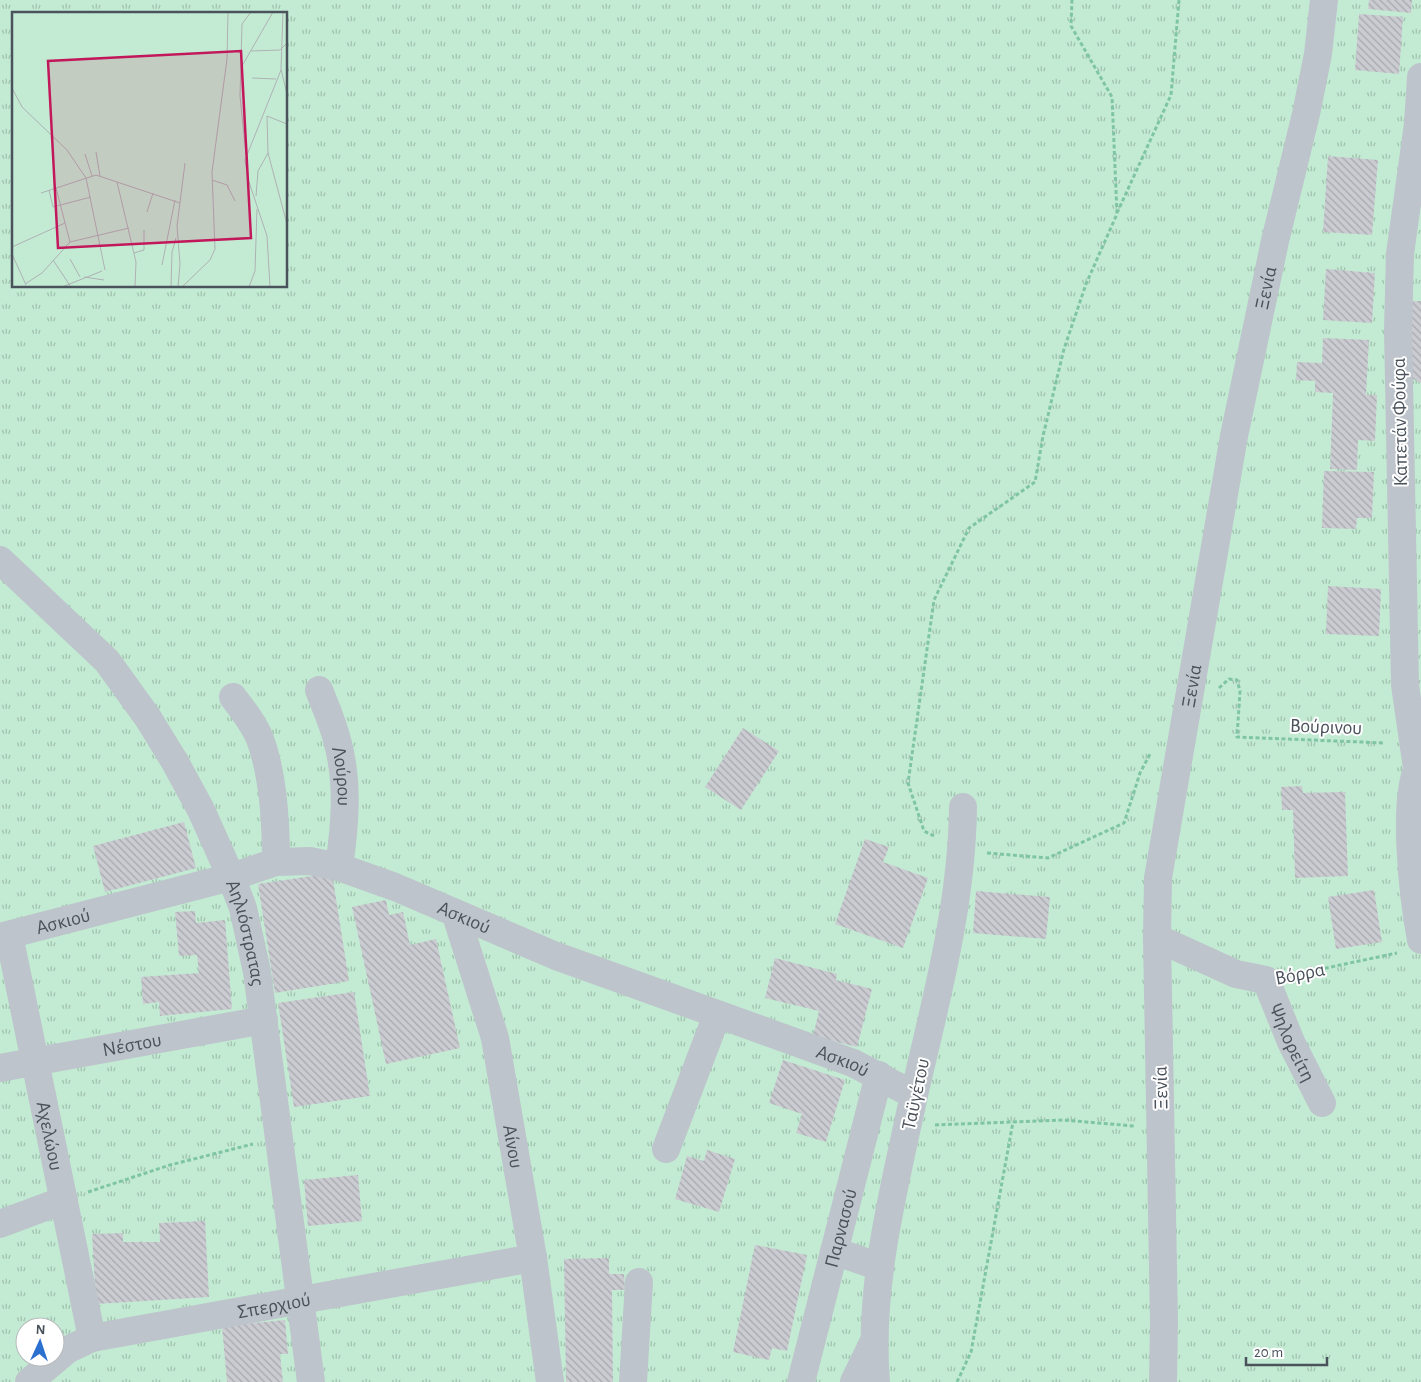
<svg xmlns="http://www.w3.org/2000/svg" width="1421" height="1382" font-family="'Alegreya Sans',sans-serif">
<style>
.park{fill:url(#park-tufts);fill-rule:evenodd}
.building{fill:url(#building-back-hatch)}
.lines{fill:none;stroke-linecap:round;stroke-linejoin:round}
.path{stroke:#7fc5a4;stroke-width:3;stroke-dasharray:4 2.5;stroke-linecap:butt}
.minor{stroke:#bdc4cb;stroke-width:28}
.tertiary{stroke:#bdc4cb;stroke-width:28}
.labels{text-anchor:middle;stroke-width:4;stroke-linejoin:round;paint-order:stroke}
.street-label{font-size:20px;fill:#4a525b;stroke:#fff}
.inset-road{fill:none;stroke:#afb1b4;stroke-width:1}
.view{fill:#c2185b;fill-opacity:0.15;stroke:#c2185b;stroke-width:2.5}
.inset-edge{fill:none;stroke:#4a525b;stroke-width:2.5}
</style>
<defs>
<pattern id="park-tufts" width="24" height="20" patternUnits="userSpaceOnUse" patternTransform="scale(1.25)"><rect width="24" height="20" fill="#c3ebd3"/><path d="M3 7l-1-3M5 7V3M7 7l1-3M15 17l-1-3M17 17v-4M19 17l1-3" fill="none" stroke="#a0c1ae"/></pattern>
<pattern id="building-back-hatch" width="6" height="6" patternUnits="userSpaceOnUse" patternTransform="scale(1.25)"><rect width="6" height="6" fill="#cbccd2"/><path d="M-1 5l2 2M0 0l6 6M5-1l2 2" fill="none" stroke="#a7a8ad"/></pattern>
</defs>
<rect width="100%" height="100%" fill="#f2f0f0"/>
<path class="park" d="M0,0h1421v1382h-1421zM14,14h272v272h-272zM25,1327h30v30h-30z"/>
<path class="building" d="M1369,0h43l-1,13 -43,-4z
M1359,14l44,3 -4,57 -44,-4z
M1328,156l50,4 -6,75 -49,-3z
M1326,269l49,4 -3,50 -49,-3z
M1412,301h9v82l-12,-6z
M1323,338l46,2 -3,55h11l-2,46 -17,-1 -1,30 -27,-1 3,-76 -18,-1v-11l-19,-1 1,-18 25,1z
M1324,471l50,1 -2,46h-15l-1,11 -34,-1z
M1328,586l53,3 -2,47 -53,-2z
M743,728l36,23 -38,59 -36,-23z
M1302,786l1,7 42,-1 3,84 -53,2 -2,-68h-11l-1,-23z
M184,822l12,46 -91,24 -12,-46z
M865,839l24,8 -6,15 45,16 -25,70 -68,-24z
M332,873l17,108 -74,12 -17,-109z
M1374,890l8,52 -46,7 -8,-52z
M976,891l74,6 -4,42 -73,-6z
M386,900l3,15 14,-3 7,33 26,-6 24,109 -74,16 -34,-157z
M195,911l1,12 29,-3 7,89 -72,7 -1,-14 -16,2 -2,-27 58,-4 -2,-18 -18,1 -4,-44z
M775,958l62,16 -1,6 36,9 -15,58 -44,-11 6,-25 -54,-13z
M354,992l16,104 -76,11 -16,-104z
M783,1060l62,20 -19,62 -30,-9 6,-19 -33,-11z
M707,1150l28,9 -16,53 -44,-13 12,-43 17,5z
M358,1175l4,46 -54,5 -4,-46z
M205,1221l4,76 -113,7 -4,-70 31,-1v9h37l-1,-19z
M755,1245l52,10 -20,96 -15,-3 -3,12 -36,-8z
M609,1258v16h15l1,16h-13l1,92h-47l-2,-123z
M285,1320l3,34h-8l3,28h-56l-5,-56z"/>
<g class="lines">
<path class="path" d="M1117,213l54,-118 8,-95
M1219,688l10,-9 8,1 3,11 -3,46 148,6
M934,836l-10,-5 -16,-48 26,-183 35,-72 66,-46 8,-46 21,-87 22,-65 31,-70 -5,-117 -41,-71 1,-26
M987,853l61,5 76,-35 16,-50 10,-19
M1293,975l104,-22
M935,1125l128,-5 71,6
M88,1192l82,-27 83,-21
M957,1382l14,-30 42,-230"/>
<g class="minor">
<path id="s1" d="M319,690c6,16 14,33 18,50 12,42 8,85 2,127"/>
<path d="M233,697c10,13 21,27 27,42 13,35 16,86 16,123"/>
<path d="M1421,762c-21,30 -7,141 0,178"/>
<path d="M1417,768l-12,-83 -7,-355 2,-76 18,-130 3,-47"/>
<path id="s2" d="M456,915l39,123 38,220 17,124"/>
<path id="s3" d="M9,935l83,403"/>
<path id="s4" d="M0,937l231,-60"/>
<path id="s5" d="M1157,938l79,36 30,6 25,62 31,61"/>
<path id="s6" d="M0,1068l264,-48"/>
<path d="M914,1095c22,-95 48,-190 49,-288"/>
<path d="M666,1149l51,-134"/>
<path d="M0,1224l64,-24"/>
<path d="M834,1251l46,16"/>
<path id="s7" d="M29,1382l38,-32 25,-12 441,-80"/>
<path d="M633,1382l6,-100"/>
<path id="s8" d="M801,1382l78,-307"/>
<path d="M854,1382l19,-39"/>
</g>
<g class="tertiary">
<path id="s9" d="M0,560l107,101 41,57 27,44 26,48 30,67 12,31 14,64 54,410"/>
<path id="s10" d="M231,877l45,-15 34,-1 29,6 56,20 161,69 297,107 61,32c-20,94 -46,191 -38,287"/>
<path id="s11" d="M1163,1382l1,-60 -7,-384 1,-60 76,-442 41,-195 31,-127 12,-60 6,-54"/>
</g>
</g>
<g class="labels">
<g class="street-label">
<text dy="7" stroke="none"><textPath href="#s11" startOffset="1104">Ξενία</textPath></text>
<text transform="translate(1399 422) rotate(-91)" y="7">Καπετάν Φούφα</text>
<text dy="7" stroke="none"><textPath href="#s11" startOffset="699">Ξενία</textPath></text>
<text transform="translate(1326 726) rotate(2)" y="7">Βούρινου</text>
<text dy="7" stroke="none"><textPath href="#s1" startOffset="90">Λούρου</textPath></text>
<text dy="7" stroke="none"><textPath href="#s10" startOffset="246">Ασκιού</textPath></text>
<text dy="7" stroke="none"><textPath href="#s4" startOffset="65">Ασκιού</textPath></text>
<text dy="7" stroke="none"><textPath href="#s9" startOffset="455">Αηλιόστρατας</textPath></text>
<text transform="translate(1300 973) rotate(-11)" y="7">Βόρρα</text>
<text dy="7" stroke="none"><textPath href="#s5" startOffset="185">Ψηλορείτη</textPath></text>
<text dy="7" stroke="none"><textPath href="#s6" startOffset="134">Νέστου</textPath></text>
<text dy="7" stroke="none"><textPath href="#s10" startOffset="651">Ασκιού</textPath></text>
<text transform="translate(1160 1088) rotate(-91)" y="7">Ξενία</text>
<text transform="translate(915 1094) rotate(-78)" y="7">Ταϋγέτου</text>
<text dy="7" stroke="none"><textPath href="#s3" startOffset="205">Αχελώου</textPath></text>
<text dy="7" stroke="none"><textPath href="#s2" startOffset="239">Αίνου</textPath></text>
<text dy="7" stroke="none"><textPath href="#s8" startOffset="159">Παρνασού</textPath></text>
<text dy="7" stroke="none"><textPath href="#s7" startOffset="262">Σπερχιού</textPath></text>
</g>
</g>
<g transform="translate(12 12)">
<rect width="275" height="275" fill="#f2f0f0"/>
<path d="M0,0h275v275h-275z" fill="#c3ebd3"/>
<path class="inset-road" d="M271,0l-2,57 6,25M239,39l29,-1 7,-7M230,54l31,-54M240,66l24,1M0,76l10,19 45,43 19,28 19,92M255,104l1,37 19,71M255,104l20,8M84,140l4,24M73,142l7,22M234,143l-6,-59 2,-72 9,-12M200,168l15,5 8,16M105,170l19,80 -1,25M44,176l14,54M37,178l4,17 38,-10M29,181l55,-18 84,28M244,184l2,-25 10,-18M135,200l6,-19M0,235l53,-24M122,241l10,-3v-20M0,242l14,31M58,247l10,18M41,248l18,27M150,253l13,-65M72,265l20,3M13,272l17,-11 28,-31 59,-14M50,275l40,-16M159,275l1,-35 4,-14M166,275l2,-23 -3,-38 8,-63M170,275l28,-27 5,-11 -3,-77 15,-113 1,-47M237,275l6,-16 2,-62M258,275l-3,-51 -19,-57 -3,-19 36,-90"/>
<path class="view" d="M229,39l10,187 -193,10 -10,-187z"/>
<rect width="275" height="275" class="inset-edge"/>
</g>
<g transform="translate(40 1342) rotate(3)"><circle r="24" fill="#ffffff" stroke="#b7babd"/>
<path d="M0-4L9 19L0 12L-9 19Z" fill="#2c70cf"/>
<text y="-8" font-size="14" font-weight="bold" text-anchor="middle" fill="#4a525b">N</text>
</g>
<path d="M1246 1357v8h81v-8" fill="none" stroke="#4a525b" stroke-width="2.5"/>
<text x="1254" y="1357" font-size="15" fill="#4a525b" stroke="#ffffff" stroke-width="4" paint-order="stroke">20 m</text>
</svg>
